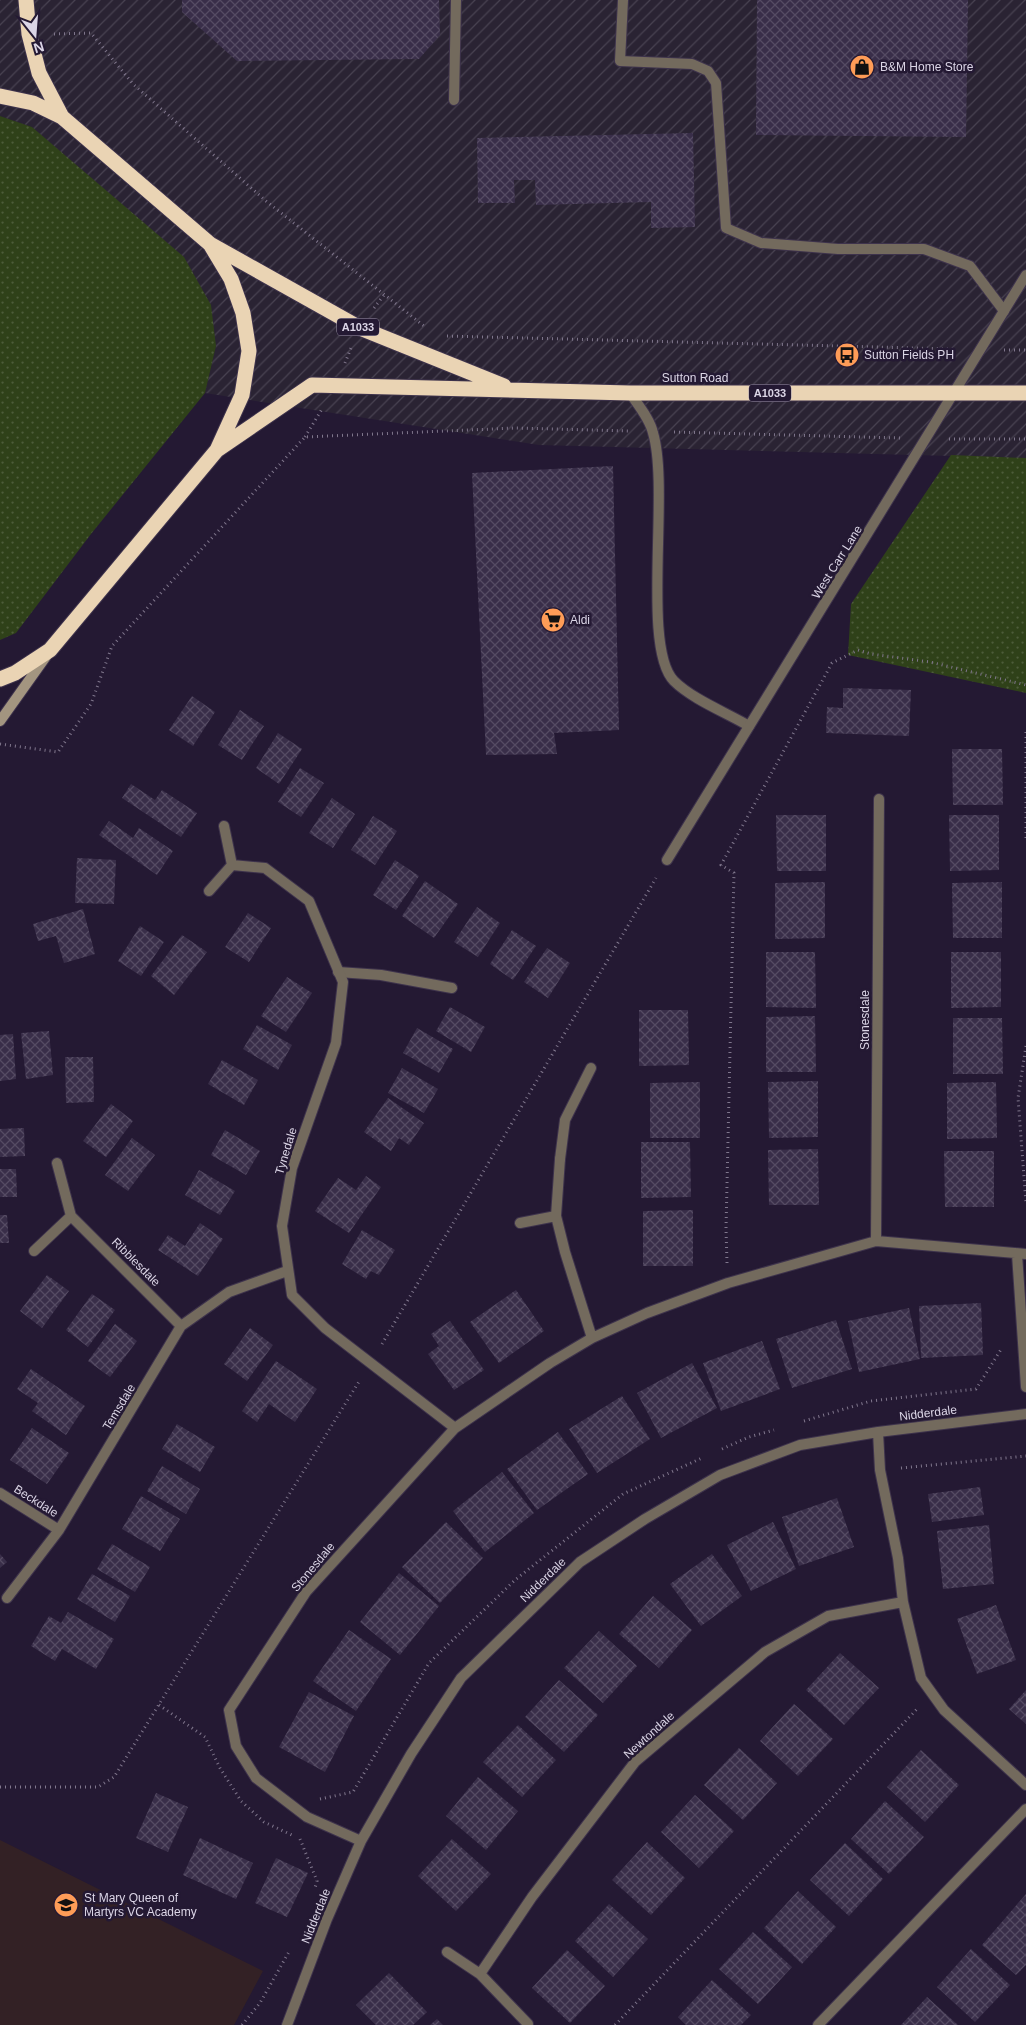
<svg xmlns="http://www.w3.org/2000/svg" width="1026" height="2025" font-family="Helvetica,sans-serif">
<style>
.industrial{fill:url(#industrial-furrows)}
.education{fill:#332125}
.green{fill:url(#green-dots)}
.building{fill:url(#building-cross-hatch)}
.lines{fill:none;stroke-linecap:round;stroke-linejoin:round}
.lane-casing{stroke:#3e334c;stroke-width:12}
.street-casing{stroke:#3e334c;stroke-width:12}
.secondary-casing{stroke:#3e334c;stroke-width:12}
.highway-casing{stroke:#3e334c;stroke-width:17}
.path{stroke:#80778d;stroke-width:3;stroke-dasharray:1 4;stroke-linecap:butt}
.lane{stroke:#736a5d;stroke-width:10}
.street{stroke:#736a5d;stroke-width:10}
.secondary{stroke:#a39580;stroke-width:10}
.highway{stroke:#ead4b4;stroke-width:15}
.labels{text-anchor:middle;stroke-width:5;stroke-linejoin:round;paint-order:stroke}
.shield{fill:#241933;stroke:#a49db0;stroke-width:1}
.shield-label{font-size:11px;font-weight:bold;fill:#dbd5e6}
.poi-label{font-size:12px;fill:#dbd5e6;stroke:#241933;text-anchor:start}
.street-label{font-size:12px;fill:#dbd5e6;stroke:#241933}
</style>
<defs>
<pattern id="industrial-furrows" width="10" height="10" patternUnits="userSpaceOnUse" patternTransform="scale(1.25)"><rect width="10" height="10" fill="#2a2333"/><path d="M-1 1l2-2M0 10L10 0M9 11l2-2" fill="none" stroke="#484251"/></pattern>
<pattern id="green-dots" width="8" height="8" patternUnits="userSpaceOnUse" patternTransform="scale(1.25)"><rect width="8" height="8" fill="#2f4119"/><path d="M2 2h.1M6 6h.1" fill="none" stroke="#4d5c3a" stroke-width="1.8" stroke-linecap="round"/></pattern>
<pattern id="building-cross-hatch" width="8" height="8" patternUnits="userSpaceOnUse" patternTransform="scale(1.25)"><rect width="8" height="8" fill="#392e49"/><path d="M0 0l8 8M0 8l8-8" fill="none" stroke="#554b63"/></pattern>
</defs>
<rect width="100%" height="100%" fill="#241933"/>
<path class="industrial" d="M0,0h1026v458l-487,-13 -334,-52 11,-47 -184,-219 -32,-11z"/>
<path class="education" d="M0,1840l263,131 -29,54h-234z"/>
<path class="green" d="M0,116l32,11 152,130 27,48 5,41 -11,47 -114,141 -75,99 -16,7z
M951,455l75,3v235l-178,-38 3,-51z"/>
<path class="building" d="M182,0h257l1,35 -21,24 -182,2 -55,-49z
M757,0h211l-2,137 -210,-2z
M693,133l2,94 -44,1v-26l-115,3 -1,-25h-21l1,23h-37l-1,-65z
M613,466l6,264 -65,3 3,21 -71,1 -14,-282z
M843,688l68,2 -2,46 -83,-3 1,-26 16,1z
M192,696l23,16 -22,34 -24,-16z
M240,710l24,16 -22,34 -24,-15z
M278,733l24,16 -23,35 -23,-16z
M952,749h50l1,56h-50z
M300,768l24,15 -23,34 -23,-15z
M131,784l24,16 7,-10 35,23 -16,24 -59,-39z
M332,798l23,16 -22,34 -24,-15z
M776,815h50v56h-49z
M949,815h50v55l-49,1z
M373,816l24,15 -22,34 -24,-15z
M109,821l24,17 6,-10 34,23 -16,24 -58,-40z
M77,858l39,2 -2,44 -39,-1z
M395,860l24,16 -23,34 -23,-15z
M425,881l33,23 -24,34 -32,-22z
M825,882v56l-50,1v-56z
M1002,882v56h-49l-1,-55z
M477,907l23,16 -22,34 -24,-15z
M83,909l12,45 -31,9 -8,-27 -18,5 -5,-17z
M248,913l23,15 -22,34 -24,-15z
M140,926l24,16 -23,34 -23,-15z
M512,930l24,16 -23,34 -23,-16z
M182,935l25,17 -33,43 -23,-19z
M547,948l23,15 -22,35 -24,-16z
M766,952h49l1,56 -50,-1z
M951,952h50v55l-50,1z
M287,977l25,16 -26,39 -25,-16z
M450,1007l35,20 -14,25 -35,-21z
M639,1010h49l1,55 -50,1z
M815,1016l1,56h-50v-55z
M953,1018h49l1,56h-50z
M257,1025l35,20 -14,25 -35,-21z
M417,1028l36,21 -14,24 -36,-20z
M49,1031l4,44 -27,4 -5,-46z
M13,1034l3,45 -16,2v-46z
M65,1057h28l1,45 -28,1z
M222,1060l36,20 -14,25 -36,-21z
M402,1068l36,21 -14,24 -36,-20z
M818,1081v56l-49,1 -1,-56z
M700,1082v56h-50v-55z
M996,1082l1,56 -50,1v-56z
M388,1098l36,25 -15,22 -10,-7 -8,13 -27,-19z
M111,1104l22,17 -27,36 -23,-16z
M24,1128l1,28 -25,1v-28z
M225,1130l35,21 -14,24 -35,-20z
M132,1138l23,17 -27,36 -23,-16z
M641,1142h49l1,55 -50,1z
M818,1149l1,56h-50l-1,-55z
M944,1151h50v56h-49z
M0,1169h16l1,28h-17z
M199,1170l36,21 -15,24 -35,-20z
M366,1176l15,11 -32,46 -34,-22 23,-33 18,12z
M693,1210v56h-50v-55z
M0,1215h7l2,28h-9z
M200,1223l23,16 -25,37 -40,-26 10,-15 17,11z
M362,1230l33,20 -16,25 -8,-4 -5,8 -24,-15z
M47,1275l22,16 -27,37 -22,-17z
M516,1290l28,41 -45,32 -29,-41z
M92,1294l23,16 -27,37 -22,-17z
M981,1303l2,52 -62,3 -2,-52z
M909,1308l11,51 -61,13 -11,-51z
M836,1320l16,49 -60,19 -16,-49z
M450,1321l34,49 -30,20 -26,-36 11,-8 -8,-12z
M115,1324l22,17 -27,36 -22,-16z
M250,1328l23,17 -26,36 -23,-17z
M762,1341l18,48 -59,22 -18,-48z
M276,1361l41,28 -22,33 -26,-18 -12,18 -15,-11z
M692,1363l25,45 -56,30 -24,-45z
M31,1369l54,37 -19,29 -34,-24 6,-8 -21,-14z
M622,1396l28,43 -53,34 -28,-44z
M177,1424l38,23 -15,25 -38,-23z
M32,1428l37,25 -22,31 -37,-24z
M558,1432l30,42 -51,36 -30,-41z
M162,1466l38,23 -14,25 -39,-23z
M502,1472l32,41 -49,39 -32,-41z
M980,1487l4,28 -52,7 -4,-28z
M141,1496l39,23 -20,32 -38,-22z
M837,1498l17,49 -55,19 -17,-49z
M446,1522l37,36 -43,45 -38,-36z
M773,1522l23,47 -45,22 -24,-46z
M989,1525l5,59 -51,5 -6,-58z
M112,1544l38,23 -15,25 -38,-23z
M0,1554l7,8 -7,6z
M712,1554l30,42 -41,30 -31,-42z
M399,1573l40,33 -39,49 -40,-33z
M92,1574l38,22 -15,26 -38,-23z
M653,1596l39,34 -33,38 -40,-34z
M996,1605l20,55 -39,14 -20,-55z
M68,1612l46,27 -18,30 -34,-20 -7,12 -24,-15 18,-30 12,7z
M349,1630l42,29 -35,52 -43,-30z
M599,1631l38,35 -34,37 -39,-35z
M840,1653l39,35 -35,37 -38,-35z
M559,1680l39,35 -34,37 -39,-35z
M1026,1690v34l-17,-15z
M309,1692l45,24 -29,56 -46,-25z
M794,1704l39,35 -35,37 -38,-35z
M518,1725l38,35 -34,37 -39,-35z
M739,1748l38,35 -34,37 -39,-35z
M921,1750l38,35 -34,37 -38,-35z
M478,1777l40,34 -32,39 -40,-34z
M156,1793l32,14 -20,45 -32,-14z
M695,1795l39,36 -35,37 -38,-36z
M885,1801l39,36 -35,37 -38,-35z
M200,1838l53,25 -17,36 -53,-24z
M452,1839l39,35 -35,37 -38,-35z
M647,1842l38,36 -34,37 -39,-35z
M845,1843l38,36 -34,37 -39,-36z
M276,1858l32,15 -21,44 -32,-14z
M798,1891l38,36 -34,37 -38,-36z
M1026,1894v71l-10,10 -34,-30z
M609,1904l39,35 -35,38 -38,-36z
M753,1932l39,35 -34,37 -39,-35z
M971,1949l39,36 -35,37 -38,-35z
M567,1950l38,36 -35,37 -38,-35z
M389,1973l38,39 -14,13h-37l-20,-20z
M712,1980l39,35 -10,10h-55l-8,-8z
M927,1997l31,28h-57z
M437,2019l6,6h-13z"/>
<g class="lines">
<defs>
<path id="lane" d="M623,0l-3,61 72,3 16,7 8,12 10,145 35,15 77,6h86l46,17 34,45
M454,100l2,-100
M630,393c8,12 20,26 23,40 17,56 -12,215 21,248 18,18 53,32 75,45
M338,972l43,3 71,13
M560,1159l5,-39 26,-52"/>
<path id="street" d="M667,860l359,-585
M232,865l33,3 44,33 34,81 -7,61 -44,125 -10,58 10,69 33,33 130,100
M209,891l23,-26 -8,-39
M560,1159l-4,57 9,36 27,86
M71,1216l110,110
M520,1223l36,-7
M876,1241l3,-442
M34,1251l37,-35 -14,-53
M1017,1254l9,133
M878,1432l2,38 18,88 5,44 18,76 23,32 82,75
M0,1493l59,37
M7,1598l52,-68 122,-204 48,-34 58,-21
M361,1841l-54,-24 -51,-39 -20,-32 -7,-36 77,-118 149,-164 95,-65 42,-25 55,-25 81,-30 148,-42 150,13
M447,1952l33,22 48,50
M480,1974l52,-77 103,-135 130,-110 63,-36 75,-14
M287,2025l40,-106 34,-78 50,-87 50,-76 119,-116 65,-43 75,-44 80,-30 78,-13 148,-18
M818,2025l208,-216"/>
<path id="secondary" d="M0,721l47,-66"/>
<path id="highway" d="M26,0l3,34 10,39 23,44
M0,96l33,7 29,14 148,127 21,35 12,34 6,38 -7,44 -25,55 -167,200 -35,23 -15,6
M210,244l150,84 144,58
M217,450l95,-65 318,8h396"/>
</defs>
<use href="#lane" class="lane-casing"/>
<use href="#street" class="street-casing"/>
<use href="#secondary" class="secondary-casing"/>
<use href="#highway" class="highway-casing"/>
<path class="path" d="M54,34l37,-1 42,51 133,117 158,125
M374,308l10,-13
M447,336l508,13
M1004,350h22
M345,363l6,-15
M674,432l226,6
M305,437l17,-28
M949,439h77
M1026,732v106
M0,744l58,8 33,-48 21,-58 193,-209 210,-9 115,3
M1026,1046l-8,52 8,105
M727,1263l-1,-34 8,-356 -13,-8 111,-202 26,-13 13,4 59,8 96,23
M382,1344l274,-466
M804,1421l67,-20 105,-12 26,-41
M722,1449l27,-12 25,-7
M901,1468l125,-12
M159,1705l46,32 15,31 21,33 23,21 30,14
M0,1787h98l16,-10 246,-397
M320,1799l33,-7 76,-129 86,-83 108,-86 79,-36
M300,1839l17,42 -2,7
M242,2025l18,-22 30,-53
M615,2025l303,-317"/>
<use href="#lane" class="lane"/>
<use href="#street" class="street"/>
<use href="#secondary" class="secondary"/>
<use href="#highway" class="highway"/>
</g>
<defs>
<symbol id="shop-disc" viewBox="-11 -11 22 22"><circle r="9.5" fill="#fe9c57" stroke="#241933"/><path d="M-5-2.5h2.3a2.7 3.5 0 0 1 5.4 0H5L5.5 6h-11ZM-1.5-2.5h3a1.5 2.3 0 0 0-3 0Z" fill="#111"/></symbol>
<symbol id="bus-disc" viewBox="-11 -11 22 22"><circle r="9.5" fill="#fe9c57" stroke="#241933"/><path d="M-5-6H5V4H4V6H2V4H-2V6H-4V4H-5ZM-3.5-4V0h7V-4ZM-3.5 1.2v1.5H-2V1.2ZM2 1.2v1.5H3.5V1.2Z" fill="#111"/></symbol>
<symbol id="supermarket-disc" viewBox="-11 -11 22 22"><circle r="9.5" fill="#fe9c57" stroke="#241933"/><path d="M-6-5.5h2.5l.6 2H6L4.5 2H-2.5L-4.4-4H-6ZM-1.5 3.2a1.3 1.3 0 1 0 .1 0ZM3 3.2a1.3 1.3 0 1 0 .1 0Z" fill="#111"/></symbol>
<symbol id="school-disc" viewBox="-11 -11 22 22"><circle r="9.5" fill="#fe9c57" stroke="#241933"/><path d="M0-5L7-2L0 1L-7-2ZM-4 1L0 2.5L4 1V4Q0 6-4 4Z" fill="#111"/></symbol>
</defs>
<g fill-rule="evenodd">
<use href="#shop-disc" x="848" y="53" width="28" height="28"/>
<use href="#bus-disc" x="833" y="341" width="28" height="28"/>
<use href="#supermarket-disc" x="539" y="606" width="28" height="28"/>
<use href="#school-disc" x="52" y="1891" width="28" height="28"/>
</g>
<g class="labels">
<g class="shield">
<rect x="337" y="318.5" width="42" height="17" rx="4"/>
<rect x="749" y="384.5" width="42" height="17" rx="4"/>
</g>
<g class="shield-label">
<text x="358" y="331">A1033</text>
<text x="770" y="397">A1033</text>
</g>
<g class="poi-label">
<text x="880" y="71">B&amp;M Home Store</text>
<text x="864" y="359">Sutton Fields PH</text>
<text x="570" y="624">Aldi</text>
<text x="84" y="1902">St Mary Queen of<tspan x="84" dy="14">Martyrs VC Academy</tspan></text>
</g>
<g class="street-label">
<text x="695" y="382">Sutton Road</text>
<text transform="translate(837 562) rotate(-58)" y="4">West Carr Lane</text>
<text transform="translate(865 1020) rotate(-90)" y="4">Stonesdale</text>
<text transform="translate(286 1151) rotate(-73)" y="4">Tynedale</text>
<text transform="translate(136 1262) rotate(45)" y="4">Ribblesdale</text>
<text transform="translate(119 1407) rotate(-59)" y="4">Temsdale</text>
<text transform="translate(928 1413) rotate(-7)" y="4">Nidderdale</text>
<text transform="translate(36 1501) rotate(32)" y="4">Beckdale</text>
<text transform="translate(313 1567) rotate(-50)" y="4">Stonesdale</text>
<text transform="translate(543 1580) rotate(-44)" y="4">Nidderdale</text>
<text transform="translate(649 1735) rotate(-42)" y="4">Newtondale</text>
<text transform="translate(316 1916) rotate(-68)" y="4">Nidderdale</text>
</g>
</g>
<g transform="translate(35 35) rotate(163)" stroke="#241933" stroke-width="4" paint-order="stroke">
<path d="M0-4L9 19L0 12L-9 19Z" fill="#dbd5e6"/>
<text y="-8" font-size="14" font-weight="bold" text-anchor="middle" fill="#dbd5e6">N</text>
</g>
</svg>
